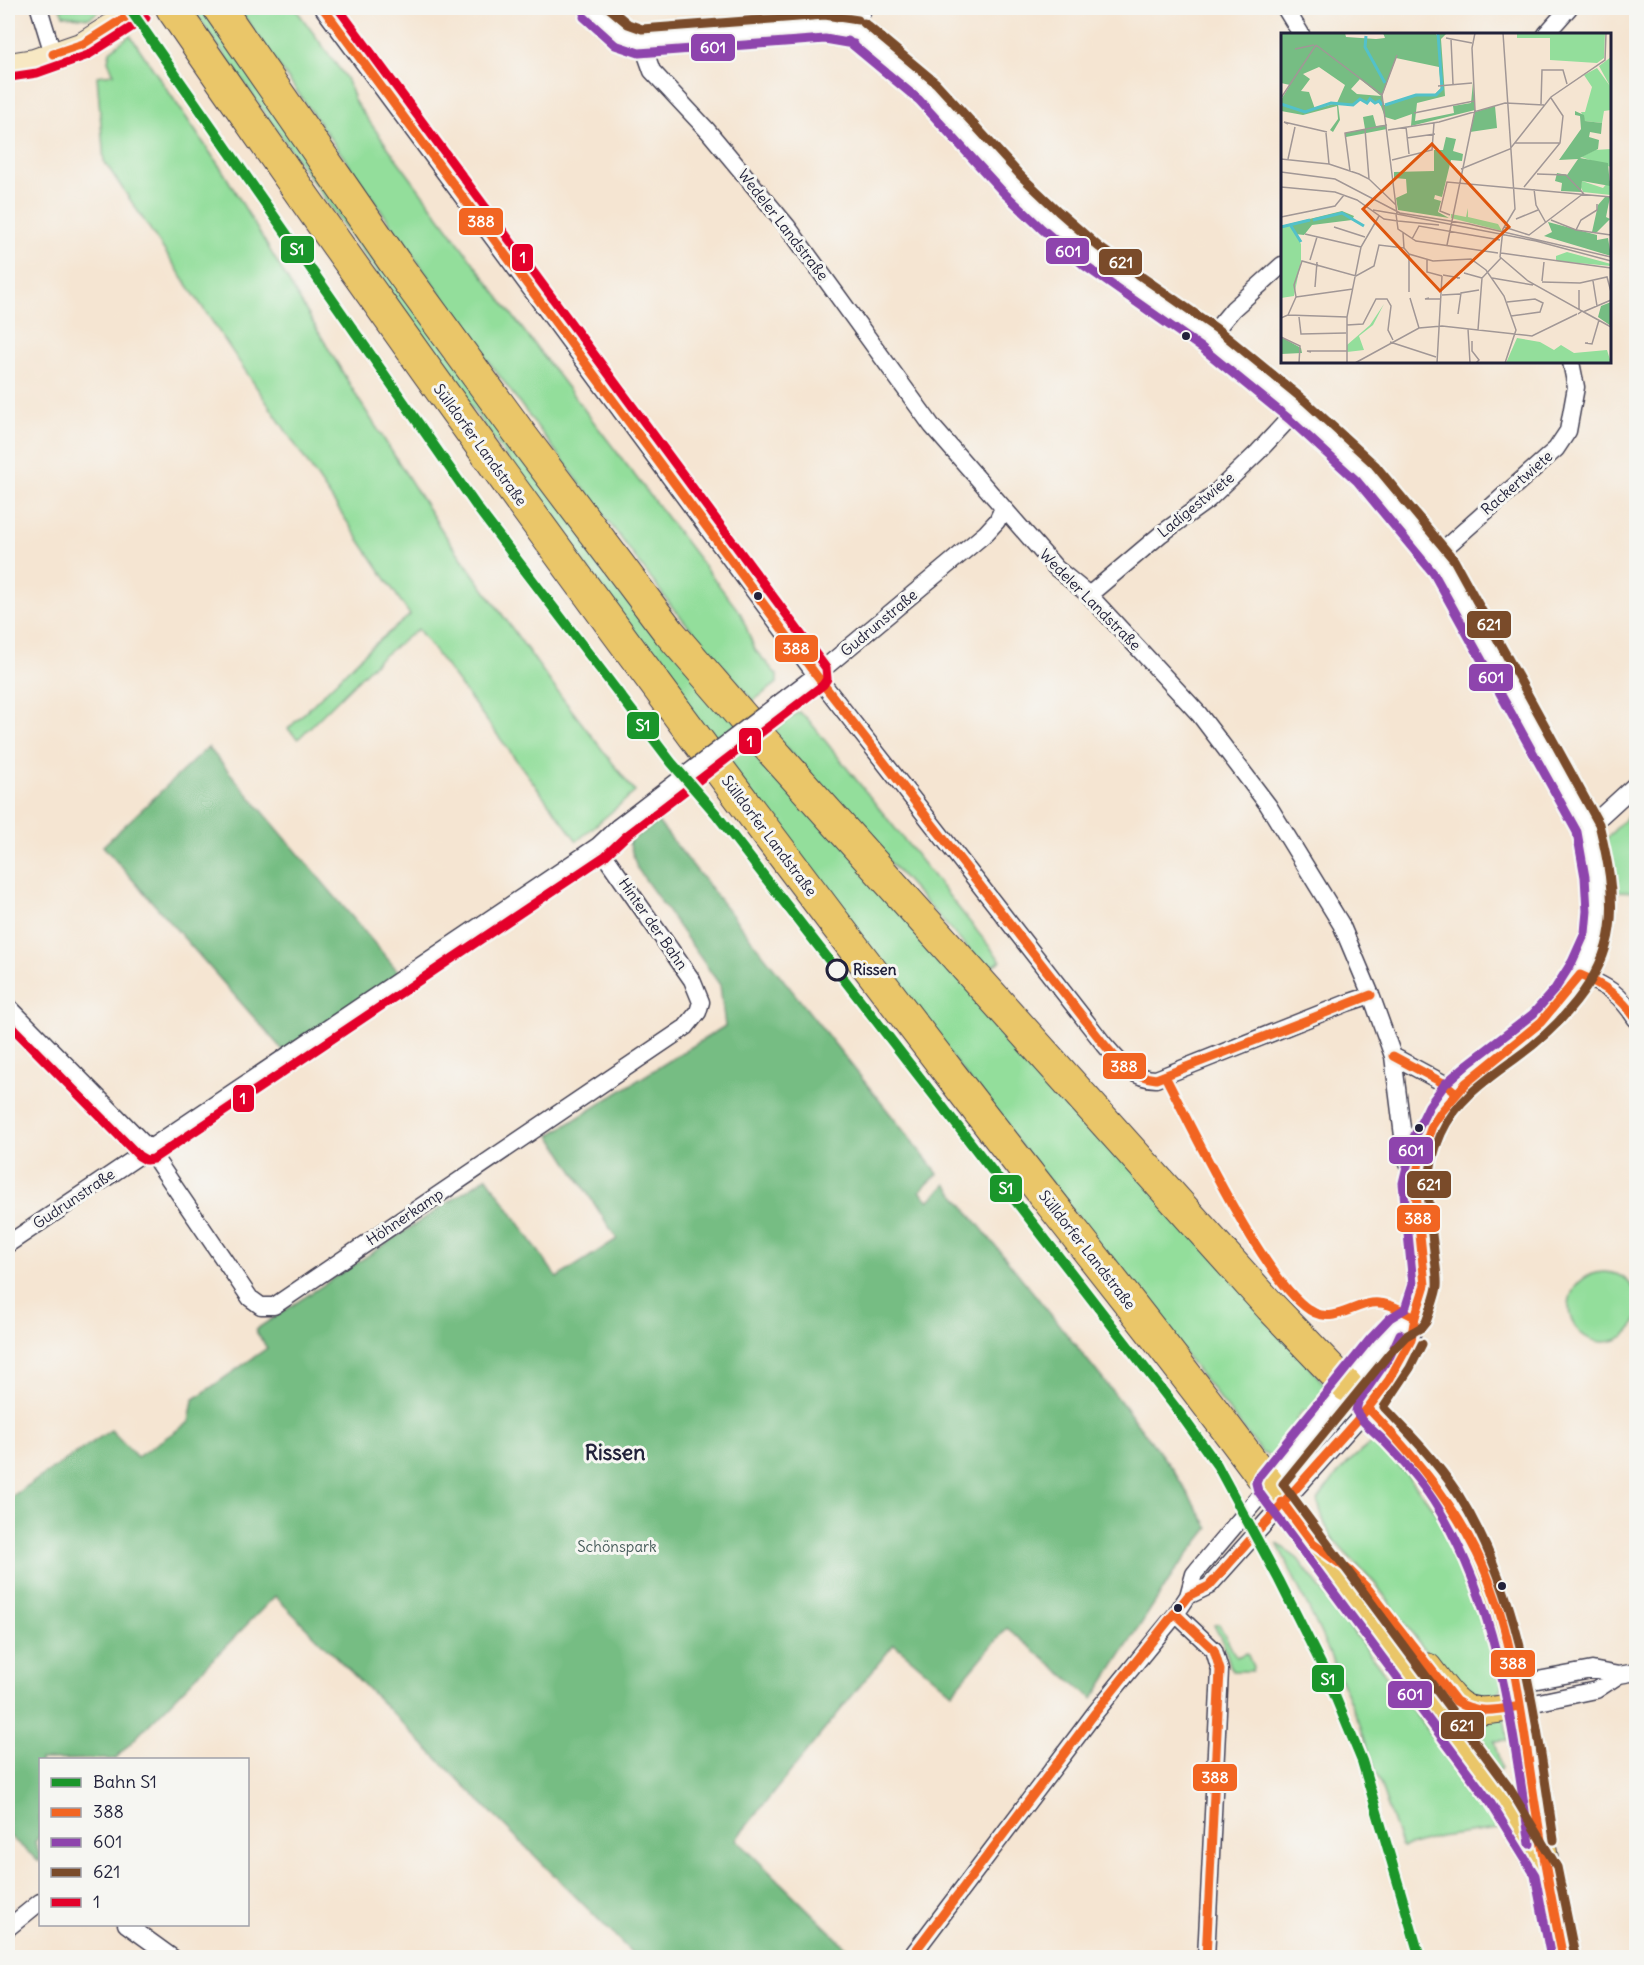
<svg xmlns="http://www.w3.org/2000/svg" width="1644" height="1965" font-family="Delius,sans-serif">
<style>
.green{fill:#93de9b;stroke:#5a806b;stroke-width:1.5}
.forest{fill:#76bd83;stroke:#4c705f;stroke-width:1.5}
.lines{fill:none;stroke-linecap:round;stroke-linejoin:round}
.street-casing{stroke:#423f52;stroke-width:19}
.secondary-casing{stroke:#423f52;stroke-width:26}
.primary-casing{stroke:#423f52;stroke-width:29}
.highway-casing{stroke:#423f52;stroke-width:34}
.street{stroke:#fff;stroke-width:16}
.secondary{stroke:#f7e8c3;stroke-width:24}
.primary{stroke:#eac669;stroke-width:27}
.highway{stroke:#eac669;stroke-width:32}
.street-bridge-casing{stroke:#423f52;stroke-width:19;stroke-linecap:butt}
.street-bridge{stroke:#fff;stroke-width:16}
.bus-1-casing{stroke:#f6f6f2;stroke-width:14}
.bus-2-casing{stroke:#f6f6f2;stroke-width:14}
.bus-3-casing{stroke:#f6f6f2;stroke-width:14}
.bus-4-casing{stroke:#f6f6f2;stroke-width:14}
.bus-1{stroke:#f26522;stroke-width:9}
.bus-2{stroke:#8e44ad;stroke-width:9}
.bus-3{stroke:#7a4b2a;stroke-width:9}
.bus-4{stroke:#e4002b;stroke-width:9}
.rail-1-casing{stroke:#f6f6f2;stroke-width:15}
.rail-1{stroke:#1a962b;stroke-width:10}
.bus-dot{fill:#22223b;stroke:#f6f6f2;stroke-width:2}
.stop-dot{fill:#f6f6f2;stroke:#22223b;stroke-width:3}
.labels{text-anchor:middle;stroke-width:6;stroke-linejoin:round;paint-order:stroke}
.street-label{font-size:15px;fill:#22223b;stroke:#f6f6f2}
.stop-label{font-size:15px;font-weight:bold;fill:#22223b;stroke:#f6f6f2;text-anchor:start}
.park-label{font-size:15px;fill:#445a58;stroke:#f6f6f2}
.district-label{font-size:21px;font-weight:bold;fill:#22223b;stroke:#f6f6f2}
.inset-river{fill:none;stroke:#53c1c9;stroke-width:3}
.inset-road{fill:none;stroke:#a19796;stroke-width:1.5}
.view{fill:#de560e;fill-opacity:0.15;stroke:#de560e;stroke-width:3}
.inset-edge{fill:none;stroke:#22223b;stroke-width:3}
.line-badge{stroke:#f6f6f2;stroke-width:2}
.badge-label{font-size:16px;text-anchor:middle;font-weight:bold;fill:#fff}
</style>
<rect width="100%" height="100%" fill="#f6f6f2"/>
<filter id="ink" filterUnits="userSpaceOnUse"><feTurbulence type="fractalNoise" baseFrequency=".0167" numOctaves="2"/><feDisplacementMap in="SourceGraphic" scale="12" xChannelSelector="R" yChannelSelector="G"/><feConvolveMatrix kernelMatrix="1 2 1 2 8 2 1 2 1" color-interpolation-filters="sRGB"/></filter>
<filter id="wash" filterUnits="userSpaceOnUse"><feTurbulence type="fractalNoise" baseFrequency=".008" numOctaves="4" result="noise"/><feDisplacementMap in="SourceGraphic" scale="24" xChannelSelector="R" yChannelSelector="G"/><feGaussianBlur stdDeviation="1.35" result="paint"/><feColorMatrix in="noise" values="0 0 0 0 0 0 0 0 0 0 0 0 0 0 0 0 0 1.4 0 .05"/><feComposite in="paint" operator="in"/></filter>
<g filter="url(#wash)">
<rect width="100%" height="100%" fill="#f5e5d2"/>
<path class="green" d="M60,8h44l-15,10 -26,-3z
M192,8h14l249,352 870,1025 -1,14 -13,17 -8,-6 -7,10 6,6 -21,28 -11,2 -8,-3c-133,-171 -269,-340 -401,-513 -232,-304 -451,-618 -669,-932z
M238,8h57l51,70 9,24 43,59 126,170 217,283 14,36 22,25v8l-24,18 -80,-93 -196,-262z
M130,35l94,138 135,227 84,132 114,159 78,101 -58,49 -159,-212 -40,31 -80,79 -10,-10 81,-80 41,-34 -306,-454 -7,-85 17,-2 -6,-13 2,-10z
M799,712l8,6 194,243 -14,9 -215,-238z
M1636,807v85l-20,-1 -10,-45 1,-8z
M1569 1307a35 35 0 1 1 70 0a35 35 0 1 1-70 0Z
M1375,1441l6,3c22,27 46,53 66,83 31,46 47,104 56,159l-11,13 -33,-1c-27,-38 -54,-75 -82,-112 -26,-32 -50,-39 -59,-85 13,-22 35,-46 57,-60z
M1277,1543l21,16 144,190 71,78 -74,10 -37,11 -42,-123 -39,-91z
M1219,1624l17,33 11,-4 6,14 -1,4h-20l-8,-26 -10,-20z
M1459,1715l45,1 4,24 -14,1 7,27 -4,4z"/>
<path class="forest" d="M208,747l195,230 -116,78 -184,-209z
M658,822l280,352 -18,17 9,10 17,-17 175,218 52,68 36,58 -34,43 -82,128 -86,-71 -55,65 -58,-49 -158,195 120,118h-220l-361,-361 -160,163 -75,1v76l-5,6 5,14v6l-32,-27v-336l103,-69 26,27 52,-35 4,-22 74,-52 -12,-18 232,-153 70,101 60,-39 -67,-104 175,-109 -5,-41 -83,-117 -8,-26z"/>
</g>
<g filter="url(#ink)">
<g class="lines">
<defs>
<path id="street" d="M39,8l14,46
M323,8l493,667 287,368c15,17 28,36 53,36l191,-76 24,-8
M592,8l30,27 18,6 186,-14 30,5
M1285,8l16,26
M856,32l71,59 85,93 38,36 42,36 117,82 88,72 69,63 78,94 144,261c7,31 13,62 11,94 0,13 -6,24 -11,35 -12,27 -31,53 -54,72 -29,25 -64,43 -88,73 -17,22 -27,53 -30,80
M856,32l7,-24
M1546,34l23,-26
M646,42l1,15 5,14 56,60 79,95 145,200 124,142 33,27 110,119 69,91 73,119 30,71 22,61 13,104 9,24 10,101 -10,32 -4,23 -22,40 -21,28 -159,178 -21,10
M1209,338l24,-29 49,-44
M1436,556l120,-107 12,-18 8,-44 -5,-25
M1089,595l72,-61 47,-34 50,-48 39,-42
M787,697l29,-22 170,-142 11,-12 6,-13
M1588,828l48,-44
M1580,975c29,12 39,18 56,44
M8,1006l140,142 102,150 11,8h13l412,-279 12,-15 3,-10 -9,-22 -94,-134
M1393,1056l52,28 10,8
M8,1244l590,-398 20,-19
M1176,1614l38,36 6,20 -14,288
M1516,1684l76,-14 27,5 17,-3
M1520,1706l76,-16 23,-15
M126,1924l47,34
M8,1928l32,-26
M910,1958l185,-245 81,-99 12,-18 6,-22c34,-41 70,-82 103,-123 33,-42 73,-107 118,-134"/>
<path id="secondary" d="M8,65l26,-4 49,-17 57,-36"/>
<path id="primary" d="M1347,1386c35,36 71,72 99,112 54,79 68,171 83,263 10,65 20,131 34,197
M1268,1484l232,311 38,62
M1428,1667c35,46 34,49 92,39"/>
<path id="highway" d="M172,8c250,363 510,718 779,1067 105,137 215,270 317,409
M219,8l176,255 128,175 146,194 96,111 506,564 76,79"/>
</defs>
<use href="#street" class="street-casing"/>
<use href="#secondary" class="secondary-casing"/>
<use href="#primary" class="primary-casing"/>
<use href="#highway" class="highway-casing"/>
<use href="#street" class="street"/>
<use href="#secondary" class="secondary"/>
<use href="#primary" class="primary"/>
<use href="#highway" class="highway"/>
<defs>
<path id="street-bridge" d="M618,827l169,-130"/>
</defs>
<use href="#street-bridge" class="street-bridge-casing"/>
<use href="#street-bridge" class="street-bridge"/>
<defs>
<path id="bus-1" d="M323,8l493,667 287,368c15,18 28,34 53,36l215,-84
M53,54l30,-10 57,-36
M1580,975c24,10 41,22 56,44
M1393,1056l52,28 10,8
M1165,1076c26,50 103,215 150,237 19,9 39,-8 57,-10 16,-2 30,8 43,14
M1368,1408c42,44 82,90 109,145 34,70 43,149 54,225 9,60 20,120 32,180
M1282,1502l31,42 37,27 19,19 87,111c21,14 41,9 64,5
M1176,1614l38,36 6,20 -14,288
M910,1958l185,-245 93,-117 21,-10 159,-178 21,-28 22,-40 4,-23 10,-32 -10,-101 4,-22 13,-36 10,-15 24,-28 75,-61 39,-47"/>
<path id="bus-2" d="M584,17l31,28 24,8 186,-14 29,5
M848,41l71,59 84,92 39,37 43,37 117,82 87,71 68,62 77,93 143,258 8,45 2,34 -2,22 -13,29 -17,27 -22,25 -65,50 -23,20 -16,22 -15,31 -11,46 10,101 -8,25 -15,9 -19,20 -112,138 -3,7 2,8 232,311 45,73 16,83
M1400,1334l-10,22 -32,46 -2,9c6,12 19,21 28,30 20,21 40,43 54,67 62,102 74,220 92,336"/>
<path id="bus-3" d="M609,8l19,16 14,5 183,-14 33,5
M864,23l72,60 85,93 37,35 41,36 118,82 88,72 70,64 79,95 145,264c8,33 16,70 11,104 -7,53 -52,100 -94,130 -29,21 -60,42 -75,76 -19,43 -12,73 -7,117 1,11 4,25 3,36 -2,11 -7,24 -11,35l-4,5 -16,9 -17,18 -106,130 227,305 47,78 18,89
M1422,1344l-12,24 -26,39c26,27 53,55 74,87 65,103 78,228 96,346"/>
<path id="bus-4" d="M10,77l27,-4 51,-18 58,-37
M8,1023l131,133 7,4 7,-1 452,-303 21,-20 197,-151 4,-6 -1,-11 -488,-660"/>
</defs>
<use href="#bus-1" class="bus-1-casing"/>
<use href="#bus-2" class="bus-2-casing"/>
<use href="#bus-3" class="bus-3-casing"/>
<use href="#bus-4" class="bus-4-casing"/>
<use href="#bus-1" class="bus-1"/>
<use href="#bus-2" class="bus-2"/>
<use href="#bus-3" class="bus-3"/>
<use href="#bus-4" class="bus-4"/>
<defs>
<path id="rail-1" d="M129,8l350,502 192,252 45,52 463,598 38,53 62,115 46,92 37,89 58,197"/>
</defs>
<use href="#rail-1" class="rail-1-casing"/>
<use href="#rail-1" class="rail-1"/>
</g>
</g>
<g class="bus-dot">
<circle cx="1186" cy="336" r="5"/>
<circle cx="758" cy="596" r="5"/>
<circle cx="1419" cy="1128" r="5"/>
<circle cx="1502" cy="1586" r="5"/>
<circle cx="1178" cy="1608" r="5"/>
</g>
<circle class="stop-dot" cx="837" cy="970" r="10"/>
<g class="labels">
<g class="street-label">
<text transform="translate(783 225) rotate(52)" y="5">Wedeler Landstraße</text>
<text transform="translate(480 445) rotate(54)" y="5">Sülldorfer Landstraße</text>
<text transform="translate(1517 483) rotate(-41)" y="5">Rackertwiete</text>
<text transform="translate(1196 505) rotate(-39)" y="5">Ladigestwiete</text>
<text transform="translate(1090 600) rotate(45)" y="5">Wedeler Landstraße</text>
<text transform="translate(879 623) rotate(-40)" y="5">Gudrunstraße</text>
<text transform="translate(769 836) rotate(53)" y="5">Sülldorfer Landstraße</text>
<text transform="translate(653 924) rotate(55)" y="5">Hinter der Bahn</text>
<text transform="translate(74 1199) rotate(-34)" y="5">Gudrunstraße</text>
<text transform="translate(405 1217) rotate(-34)" y="5">Höhnerkamp</text>
<text transform="translate(1087 1250) rotate(52)" y="5">Sülldorfer Landstraße</text>
</g>
<g class="stop-label">
<text x="853" y="975">Rissen</text>
</g>
<g class="park-label">
<text x="617" y="1552">Schönspark</text>
</g>
<g class="district-label">
<text x="615" y="1460">Rissen</text>
</g>
</g>
<g transform="translate(1281 33)">
<rect width="330" height="330" fill="#f5e5d2"/>
<path d="M236,0h88l-1,25 -7,5 -47,-3v-22h-33zM330,24v53l-7,1 -2,12 -17,-2 -4,-9h4l7,-25 -8,-12 13,-7 13,18 -11,-20zM330,116v18l-30,-10 14,-7zM330,146v16l-28,-3 -2,-5 1,-6 21,7zM187,175v9l30,7 4,7 -51,-13v-4l15,3zM9,192l11,19v17l-7,35 -13,2v-71zM286,219l44,12v2l-55,-5v-5zM103,271l-11,21 -14,11 5,14 -17,2v-7l23,-20zM236,305l23,4 14,8 7,-5 13,8 33,-3 4,13h-105z" fill="#93de9b"/>
<path d="M0,0h64l1,4 30,2 9,-1 -2,-5h52l4,5 -1,-5h9l-6,6 4,57 -28,7 -2,18 39,-8 -1,-7 18,-3 2,-21 2,28 -64,16 1,-12 -17,6 -10,-3 -6,-16 -4,2 -5,-4 -3,4 -8,-4 -6,6 -15,-1 2,16 -7,12 -3,-2 8,-11 -1,-13 -34,9 -22,-4v-11l9,-15 -9,-2zM115,25l43,9 2,21 -6,6 -21,1 -30,10 -2,-9zM38,34l26,18 -8,18 -22,6 -6,-17 -8,-1 9,-12 -7,-5zM79,46l21,17 -24,-2 -6,-5zM214,73l2,22 -27,4 5,-20zM294,78l9,4 1,6 17,2 -1,11 -11,-2 -1,5 10,3 -1,9 -18,9 28,5 2,23 -28,-5 -1,11 -20,-1 1,-8 -7,-2 2,-8 10,2 11,-16 -19,1 22,-31 -1,-13 -5,-1zM92,82l3,11 10,-1 1,4 -41,8 -1,-4 20,-4 -2,-12zM165,104l10,2 -3,12 10,3 -1,7 -11,-1 -9,37 -7,-2 -1,4 7,2 -3,11 11,6 -51,-8 -2,-12 11,-5 -1,-14 -12,-1v-6l40,-1v-21h9zM324,164h5l-4,20 4,2 -13,13h-5l6,-27zM61,178l12,5 -2,4 -40,5 -8,10 -9,-1 -5,-9 -9,2v-1zM267,189l49,13v5l11,-2 3,18 -67,-20 8,-4zM330,269v24l-13,-9 3,-11zM0,304l20,11 1,5 -21,1z" fill="#76bd83" fill-rule="evenodd"/>
<path class="inset-river" d="M85,3l-1,11 20,36M0,71l24,8 26,-9 22,2 7,-6 7,4 3,-4 5,4 4,-2 3,4M104,72l31,-10h20l6,-6 -4,-56M32,187l29,-7 22,13M10,193l10,16M0,194l29,-7"/>
<path class="inset-road" d="M222,0l12,176 -12,20 -3,28 28,24 54,30 -4,3M165,5l26,5M170,6l2,45M35,12l66,50 15,119M14,16l19,-4M160,53h-3l34,-3M101,62l15,-40M0,65l35,-53M260,71l1,-34h21l4,14M133,80l60,-12M7,91l-4,-2 43,10M125,94l3,27M84,96l4,50M107,97l51,-8 66,-19 39,2M45,100l3,31M126,105l28,-4M234,110h45M0,126l48,5 30,10 10,5 27,26M7,126l7,-32M111,127l40,-10 2,-27M180,136l49,-20 41,-52 54,-37 1,-27M69,138l-5,-38 42,-8M0,139l54,7 65,34 69,11 142,33M256,141l29,1 17,18M0,154l54,5 22,8 27,19 14,2M243,154l36,-44 3,-27 -12,-18M253,156l2,16 10,18M92,177l24,4M115,181l2,15 18,12 82,12M116,181l139,27 75,20M169,182l-10,-4 7,-29 164,15M0,184l54,-11 9,-11M235,186l22,-9M270,187l25,10 35,5M117,188l41,4M53,194l31,10M223,194l25,8 55,-42M295,197l5,-10 16,-10v-6M122,200l1,15 5,6 24,7 38,-2 15,11 18,26 12,34 -11,33M24,201l56,13M131,206l7,-13 81,14M166,212l28,-135 -3,-62 3,-15M220,220l110,15M29,227l7,-23M146,227v12l15,4M187,241l-4,-1 18,5M162,242l17,3h-3M211,245l41,7M261,248l2,-19M312,248l4,25M261,249l38,1 27,-6 4,15M34,254l2,-25M128,259v-38M161,262l18,-1M15,264l-2,-12 8,-24 54,15 18,-10 5,-21 25,3M15,264l57,-8M129,265l9,30M148,265l-4,1h16M226,269l28,-3 8,4 -3,9 -29,4M298,276v-19M301,278l29,16M302,279l28,-12M177,281l3,-21 18,-3M7,282l59,2M18,284l2,17 45,-1M0,285l7,-3 8,-18M66,292l16,-1 13,-25h11l4,7 -3,24 5,10M187,296l2,34M197,297l4,-52 19,-20M0,304l19,9 -1,17M191,308v10l7,9 -3,3M109,309l46,15M307,310h-3l7,1 7,-24M30,319l-4,-1h40M66,330v-46l14,-70 18,-31M74,330l64,-35 23,-2 90,10 45,-22M156,330l5,-87"/>
<path class="view" d="M151,111l77,83 -69,64 -77,-82z"/>
<rect width="330" height="330" class="inset-edge"/>
</g>
<g class="line-badge">
<rect x="690" y="33" width="46" height="29" rx="6" fill="#8e44ad"/>
<rect x="458" y="207" width="46" height="29" rx="6" fill="#f26522"/>
<rect x="280" y="235" width="35" height="29" rx="6" fill="#1a962b"/>
<rect x="1045" y="237" width="45" height="28" rx="6" fill="#8e44ad"/>
<rect x="511" y="243" width="23" height="29" rx="6" fill="#e4002b"/>
<rect x="1098" y="248" width="45" height="28" rx="6" fill="#7a4b2a"/>
<rect x="1466" y="610" width="46" height="29" rx="6" fill="#7a4b2a"/>
<rect x="774" y="634" width="45" height="29" rx="6" fill="#f26522"/>
<rect x="1468" y="663" width="46" height="29" rx="6" fill="#8e44ad"/>
<rect x="626" y="711" width="34" height="29" rx="6" fill="#1a962b"/>
<rect x="738" y="727" width="24" height="28" rx="6" fill="#e4002b"/>
<rect x="1102" y="1052" width="45" height="28" rx="6" fill="#f26522"/>
<rect x="232" y="1084" width="23" height="29" rx="6" fill="#e4002b"/>
<rect x="1388" y="1136" width="46" height="29" rx="6" fill="#8e44ad"/>
<rect x="1406" y="1170" width="46" height="29" rx="6" fill="#7a4b2a"/>
<rect x="989" y="1174" width="34" height="29" rx="6" fill="#1a962b"/>
<rect x="1396" y="1204" width="45" height="29" rx="6" fill="#f26522"/>
<rect x="1490" y="1649" width="46" height="29" rx="6" fill="#f26522"/>
<rect x="1311" y="1664" width="34" height="29" rx="6" fill="#1a962b"/>
<rect x="1387" y="1680" width="46" height="29" rx="6" fill="#8e44ad"/>
<rect x="1440" y="1711" width="45" height="29" rx="6" fill="#7a4b2a"/>
<rect x="1192" y="1763" width="46" height="29" rx="6" fill="#f26522"/>
</g>
<g class="badge-label">
<text x="713" y="53">601</text>
<text x="481" y="227">388</text>
<text x="297" y="255">S1</text>
<text x="1068" y="257">601</text>
<text x="523" y="263">1</text>
<text x="1121" y="268">621</text>
<text x="1489" y="630">621</text>
<text x="796" y="654">388</text>
<text x="1491" y="683">601</text>
<text x="643" y="731">S1</text>
<text x="750" y="747">1</text>
<text x="1124" y="1072">388</text>
<text x="243" y="1104">1</text>
<text x="1411" y="1156">601</text>
<text x="1429" y="1190">621</text>
<text x="1006" y="1194">S1</text>
<text x="1418" y="1224">388</text>
<text x="1513" y="1669">388</text>
<text x="1328" y="1685">S1</text>
<text x="1410" y="1700">601</text>
<text x="1462" y="1731">621</text>
<text x="1215" y="1783">388</text>
</g>
<rect width="1644" height="1965" fill="none" stroke="#f6f6f2" stroke-width="30"/>
<rect x="39" y="1758" width="210" height="168" fill="#f6f6f2" stroke="#a1a1a9" stroke-width="1.5"/>
<rect x="51" y="1778" width="30" height="9" fill="#1a962b" stroke="#a1a1a9" stroke-width="1.5"/>
<text x="93" y="1788" font-size="18" fill="#22223b">Bahn S1</text>
<rect x="51" y="1808" width="30" height="9" fill="#f26522" stroke="#a1a1a9" stroke-width="1.5"/>
<text x="93" y="1818" font-size="18" fill="#22223b">388</text>
<rect x="51" y="1838" width="30" height="9" fill="#8e44ad" stroke="#a1a1a9" stroke-width="1.5"/>
<text x="93" y="1848" font-size="18" fill="#22223b">601</text>
<rect x="51" y="1868" width="30" height="9" fill="#7a4b2a" stroke="#a1a1a9" stroke-width="1.5"/>
<text x="93" y="1878" font-size="18" fill="#22223b">621</text>
<rect x="51" y="1898" width="30" height="9" fill="#e4002b" stroke="#a1a1a9" stroke-width="1.5"/>
<text x="93" y="1908" font-size="18" fill="#22223b">1</text>
</svg>
